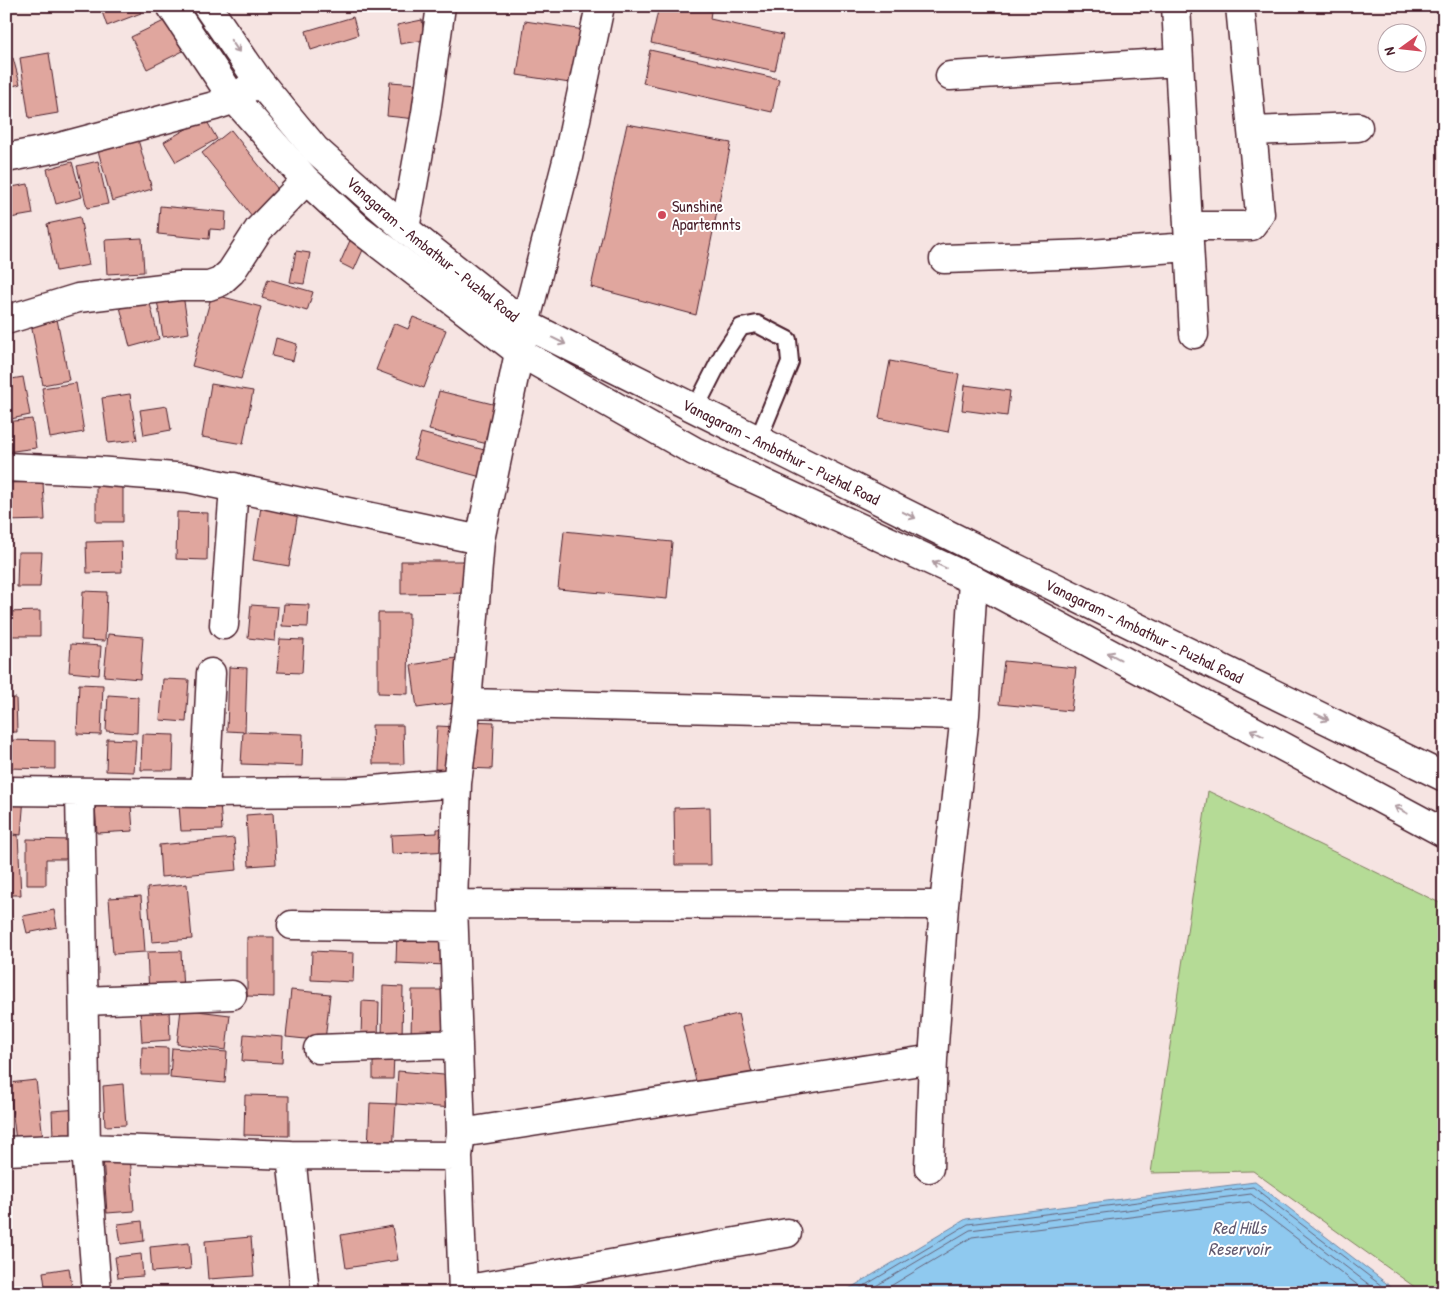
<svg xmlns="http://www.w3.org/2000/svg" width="1450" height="1299" font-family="'Patrick Hand',sans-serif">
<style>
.green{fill:#b5db96;stroke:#807d60}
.water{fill:#8fc9ef;stroke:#7385a1}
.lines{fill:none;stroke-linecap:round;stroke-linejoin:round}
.shore{stroke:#666379;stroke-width:1}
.building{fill:#e0a69e;stroke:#4a1f2b}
.service-casing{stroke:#4a1f2b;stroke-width:20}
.minor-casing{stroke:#4a1f2b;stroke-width:31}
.primary-casing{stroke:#4a1f2b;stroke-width:31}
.service{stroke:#fff;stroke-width:16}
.minor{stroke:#fff;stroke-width:28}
.primary{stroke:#fff;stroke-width:28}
.oneway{stroke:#ae9aa0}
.poi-dot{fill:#d1495b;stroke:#fff;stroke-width:2}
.labels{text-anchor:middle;stroke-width:4;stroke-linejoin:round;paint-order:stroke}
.poi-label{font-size:16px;fill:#4a1f2b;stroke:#fff;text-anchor:start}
.street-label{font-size:16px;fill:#4a1f2b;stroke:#fff}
.water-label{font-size:18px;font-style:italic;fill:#625a70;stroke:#fff}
</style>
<rect width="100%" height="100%" fill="#f6e4e2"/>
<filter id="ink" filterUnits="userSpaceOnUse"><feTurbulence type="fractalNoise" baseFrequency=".02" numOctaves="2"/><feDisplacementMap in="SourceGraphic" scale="10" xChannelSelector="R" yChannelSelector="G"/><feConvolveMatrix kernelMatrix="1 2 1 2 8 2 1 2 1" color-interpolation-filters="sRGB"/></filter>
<g filter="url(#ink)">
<path class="green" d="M1208,791l236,114v388h-21l-170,-122 -102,2z"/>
<path class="water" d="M1255,1182l144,111h-557l124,-74z"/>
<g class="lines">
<path class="shore" d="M852,1293l116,-69 285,-37 138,106
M864,1293l106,-63 281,-36 129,99
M879,1293l93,-56 277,-35 119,91"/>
</g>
<path class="building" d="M100,6h38l3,7 -34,13z
M659,6h31l21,5 -1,8 73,16 -8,36 -124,-28z
M353,17l5,18 -47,15 -5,-19z
M166,20l17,31 -36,18 -16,-32z
M422,20l3,20 -25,4 -3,-19z
M525,21l66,10 -8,54 -66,-10z
M650,50l129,29 -7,33 -129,-29z
M49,53l9,60 -29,5 -9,-60z
M13,58l7,26 -14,4v-28z
M390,82l29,2 -3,35 -29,-3z
M205,118l12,21 -41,23 -12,-20z
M627,124l104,19 -35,172 -105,-28z
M231,130l50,63 -29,23 -50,-63z
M137,136l15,53 -40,12 -15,-54z
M98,161l10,43 -21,4 -10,-42z
M72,162l10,35 -26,7 -9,-35z
M28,184l5,30 -23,4 -4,-30z
M160,206l66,6 -1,18 -15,-1 -1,10 -51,-5z
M80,217l9,48 -33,6 -9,-47z
M352,236l14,7 -12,27 -14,-7z
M142,238l2,34 -37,2 -2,-34z
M296,251l14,2 -6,31 -14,-2z
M268,279l45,13 -6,19 -45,-13z
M147,292l12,47 -29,8 -12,-48z
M212,294l49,13 -20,72 -49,-13z
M183,295l6,38 -26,4 -6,-37z
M56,314l13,66 -26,5 -13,-66z
M413,317l33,13 -22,58 -48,-18 18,-47 14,6z
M276,338l21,6 -4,17 -21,-5z
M890,361l69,13 -11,58 -69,-14z
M23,377l7,38 -24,5v-40z
M76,383l8,49 -34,6 -8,-50z
M211,384l42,7 -10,53 -41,-7z
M965,385l45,6 -3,25 -45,-6z
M439,391l66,16 -9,39 -67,-16z
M130,394l7,46 -29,3 -6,-45z
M167,406l4,24 -27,5 -4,-25z
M32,419l4,29 -30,4v-30z
M421,433l67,18 -7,26 -67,-18z
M96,478h27v44h-27z
M43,482l2,38 -39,1v-38z
M262,500l37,6 -10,60 -36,-6z
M177,512l31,1 -1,47 -31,-1z
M564,531l108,11 -5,57 -109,-10z
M121,541l1,31 -35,1 -1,-31z
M18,552h24l-2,35h-23z
M401,561h72v32l-72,1z
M83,591l24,1 -2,49 -24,-1z
M284,604l25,1 -1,22 -26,-1z
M251,605l27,2 -3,34 -27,-3z
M40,611v25h-34v-24z
M378,613h31l-1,81 -30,-1z
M108,634l35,3 -3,42 -36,-3z
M280,639l24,1 -2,33 -25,-1z
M71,644l30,2 -2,29 -30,-3z
M456,658l6,44 -45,6 -6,-43z
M1004,661l72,7 -5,43 -72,-7z
M229,667l18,1 -2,64 -18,-1z
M163,679l26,1 -3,42 -26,-2z
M79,684l24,1 -2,50 -24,-1z
M108,695l30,2 -1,36 -31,-2z
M6,698h10l1,34h-11z
M467,721l27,1 -2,47 -27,-1z
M372,725h31l1,39h-31z
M437,726l22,1 -2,43 -22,-1z
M243,732l60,2 -1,32 -61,-2z
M142,734l32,1 -1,35h-32z
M107,739l29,1 -2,32 -28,-1z
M6,740l49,1v28l-49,-1z
M6,795l18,2 -3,38 -15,-2z
M220,803l2,27 -41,1 -2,-26z
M131,804l2,27 -36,2 -2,-27z
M710,807l1,58h-36l-1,-57z
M273,813l3,51 -27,2 -3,-51z
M449,828l2,23 -59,3 -1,-19 46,-2v-4z
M18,835l3,60h-15v-59z
M234,838l3,32 -76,7 -2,-32z
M27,839l44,1v19h-25v26h-19z
M187,884l5,55 -40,3 -5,-54z
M141,896l4,56 -32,2 -4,-56z
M54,910l3,17 -30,6 -4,-17z
M397,931l51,2v32l-52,-2z
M247,937h27v60l-27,-1z
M181,951l2,41 -34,2 -2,-42z
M312,951l42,2 -1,29 -42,-2z
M383,986l20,1 -1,51 -20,-1z
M291,990l39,4 -5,47 -39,-4z
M412,990h42l-1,47h-42z
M362,1001l17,1 -1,37 -17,-1z
M169,1008l1,32 -28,2 -2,-33z
M181,1009l49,6 -4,35 -49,-6z
M738,1014l16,68 -55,12 -16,-68z
M244,1034l39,3 -1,26 -40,-2z
M142,1047l26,1v27h-27z
M172,1048l55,4 -2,31 -55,-5z
M373,1054l21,1 -1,24h-20z
M398,1071l57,5 -2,32 -57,-4z
M36,1080l7,58 -27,3 -7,-58z
M123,1084l3,41 -21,1 -2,-40z
M245,1095l44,1v40l-45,-1z
M370,1103l26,1 -3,47 -25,-2z
M80,1109l2,25 -29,2 -1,-25z
M130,1155l4,56 -27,2 -4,-56z
M142,1221l2,20 -23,3 -3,-20z
M392,1226l6,34 -52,8 -5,-33z
M251,1237l3,39 -46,3 -3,-38z
M189,1243l2,26 -39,3 -2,-25z
M141,1254l2,22 -25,2 -3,-21z
M69,1268l4,24 -27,1 -3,-21z"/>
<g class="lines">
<defs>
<path id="service" d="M695,409l28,-55 18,-27 16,-3 31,16 2,22 -32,78"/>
<path id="minor" d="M1176,6l18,328
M950,76l229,-14
M1252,131l106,-4
M6,158l50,-10 158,-42 21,-7 23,-19
M1188,226h63l9,-12 -20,-208
M405,229l21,-116 15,-107
M944,259l146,-5 99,-7
M6,320l72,-22 101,-12h30l11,-4 11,-10 28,-43 47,-49
M6,467l90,4 92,7 292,62
M224,625l10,-138
M467,703l498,12
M6,791l199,2 144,-1 108,-9
M80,792l6,356 11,145
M205,793l6,-120
M453,904l491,1
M292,925l161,2
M84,1001l148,-6
M318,1049l140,-5
M461,1133l472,-74
M6,1151l80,-3 205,7 167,1
M291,1155l14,138
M929,1168l4,-109 11,-154 21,-190 8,-135
M463,1290l324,-57
M463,1293l-5,-137 3,-23 -8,-229 4,-121 10,-80 13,-163 45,-216 43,-167 32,-151"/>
<g id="primary">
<path d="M171,6l59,88 76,86 52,48 161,124 175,99 279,129 471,253"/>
<path id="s1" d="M207,6l51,74 57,69 90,80 120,95 456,227 463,226"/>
</g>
</defs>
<use href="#service" class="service-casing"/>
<use href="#minor" class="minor-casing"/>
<use href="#primary" class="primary-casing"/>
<use href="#service" class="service"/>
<use href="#minor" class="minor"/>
<use href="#primary" class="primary"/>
</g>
<defs><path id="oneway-shaft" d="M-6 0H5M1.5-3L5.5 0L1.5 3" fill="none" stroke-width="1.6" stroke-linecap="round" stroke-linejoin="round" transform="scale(1.25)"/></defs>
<g class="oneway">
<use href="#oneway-shaft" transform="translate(235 46) rotate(55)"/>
<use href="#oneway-shaft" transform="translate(559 341) rotate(26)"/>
<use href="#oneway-shaft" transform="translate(909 515) rotate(26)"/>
<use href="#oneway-shaft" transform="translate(939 565) rotate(-155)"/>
<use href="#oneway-shaft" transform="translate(1114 656) rotate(-152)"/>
<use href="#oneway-shaft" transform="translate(1322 717) rotate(26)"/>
<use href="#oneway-shaft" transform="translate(1257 733) rotate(-152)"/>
<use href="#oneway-shaft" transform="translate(1401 810) rotate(-152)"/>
</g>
</g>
<circle class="poi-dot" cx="662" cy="215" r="5"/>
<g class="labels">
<g class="poi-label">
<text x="672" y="212">Sunshine<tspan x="672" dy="18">Apartemnts</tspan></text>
</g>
<g class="street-label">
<text dy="6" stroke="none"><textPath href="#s1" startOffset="334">Vanagaram - Ambathur - Puzhal Road</textPath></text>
<text dy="6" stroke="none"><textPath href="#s1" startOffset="739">Vanagaram - Ambathur - Puzhal Road</textPath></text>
<text dy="6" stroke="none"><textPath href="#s1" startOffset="1144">Vanagaram - Ambathur - Puzhal Road</textPath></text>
</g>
<g class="water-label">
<text x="1239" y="1234">Red Hills<tspan x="1239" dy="21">Reservoir</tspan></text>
</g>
</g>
<rect width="1450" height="1299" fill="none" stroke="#fff" stroke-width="25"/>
<rect x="12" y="12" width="1425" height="1274" fill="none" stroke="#4a1f2b" stroke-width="2" filter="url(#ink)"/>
<g transform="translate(1402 48) rotate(255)"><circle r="24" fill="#ffffff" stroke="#b7a5aa"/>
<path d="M0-4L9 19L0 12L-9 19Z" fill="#d1495b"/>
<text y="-8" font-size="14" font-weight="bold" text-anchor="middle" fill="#4a1f2b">N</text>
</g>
</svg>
